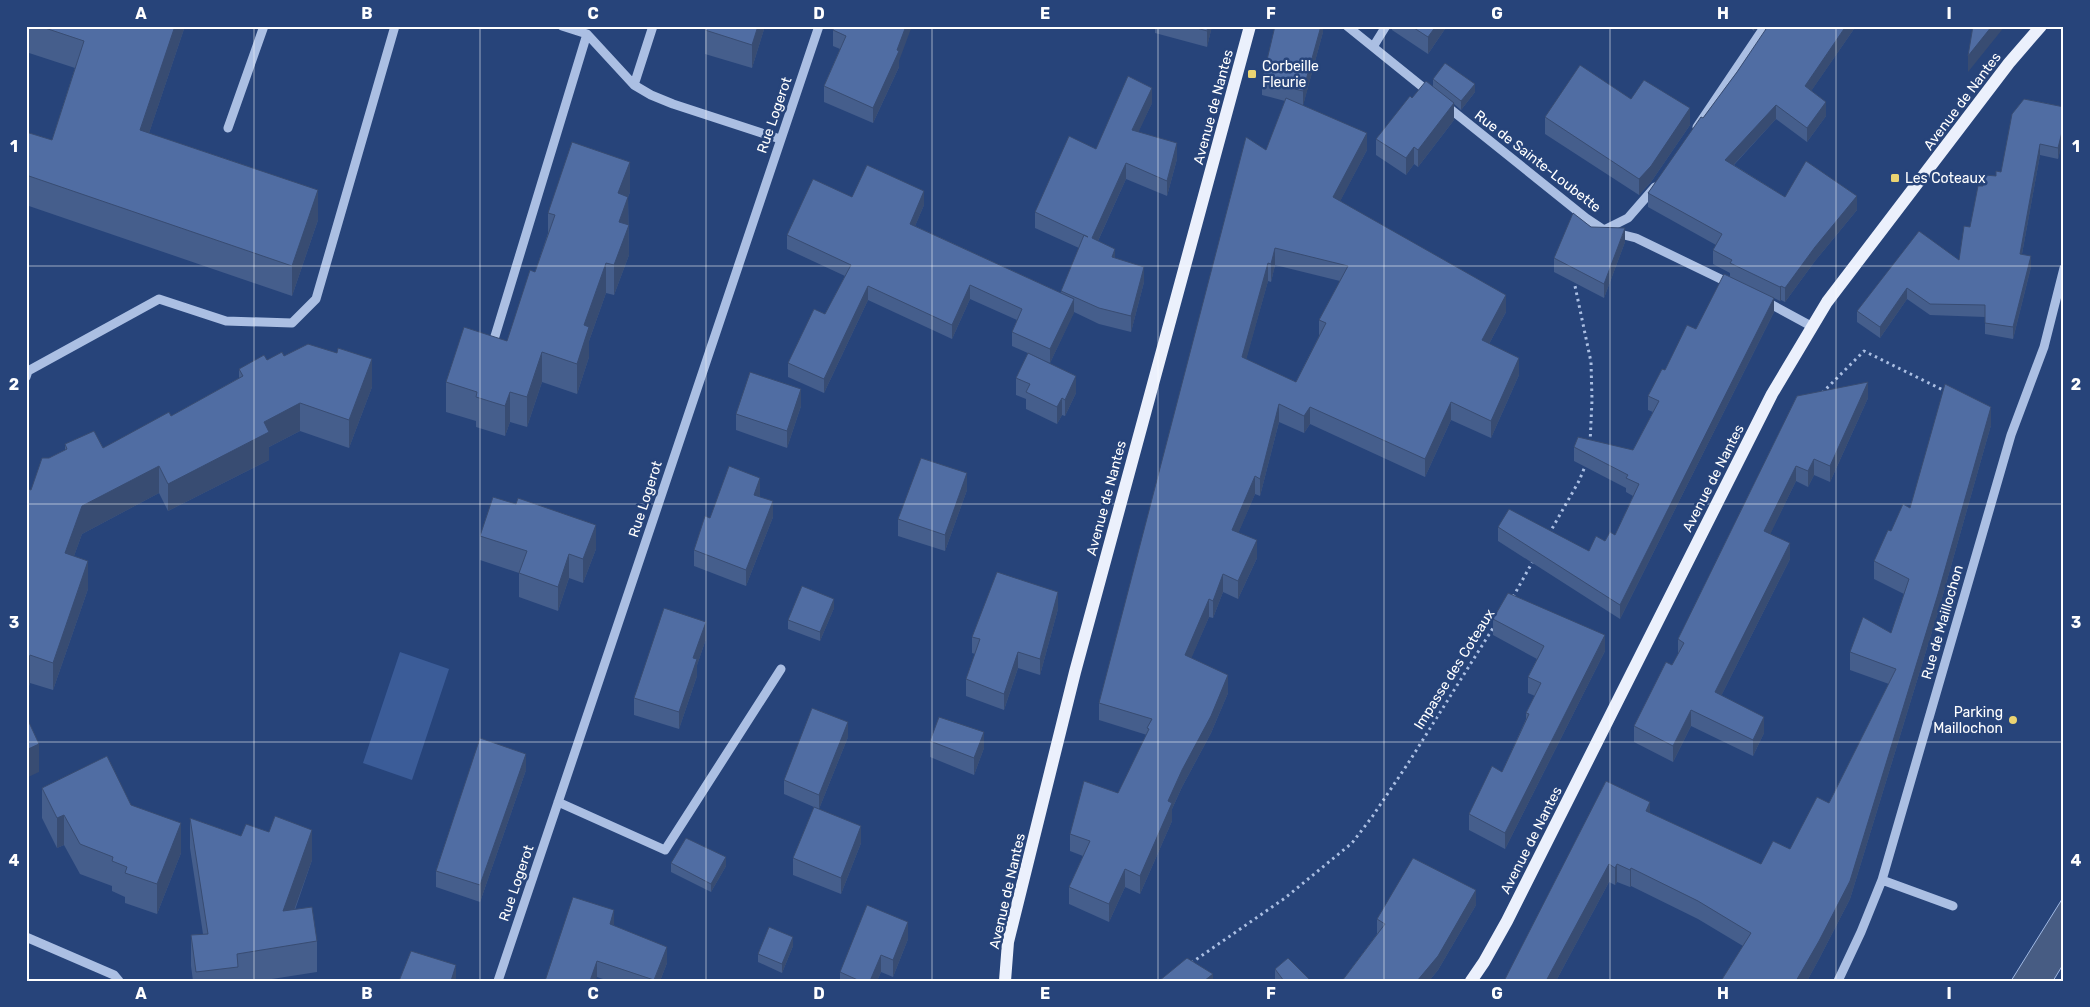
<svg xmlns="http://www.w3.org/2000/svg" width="2090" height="1007" font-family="Rubik,sans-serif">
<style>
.green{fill:#3b5c98}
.water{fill:#475c83;stroke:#a0b9e4}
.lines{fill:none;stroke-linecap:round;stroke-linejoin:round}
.path{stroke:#abbfe3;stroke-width:3;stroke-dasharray:2.5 4;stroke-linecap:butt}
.minor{stroke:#abbfe3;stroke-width:9}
.major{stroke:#ebf0fc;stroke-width:12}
.wall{fill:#455e8c;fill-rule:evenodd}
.shaded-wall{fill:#384c72}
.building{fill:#506da3;stroke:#384c72;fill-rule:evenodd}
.grid{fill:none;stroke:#fff;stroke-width:1;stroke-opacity:0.55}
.poi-dot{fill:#ebd472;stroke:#27447a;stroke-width:2}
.labels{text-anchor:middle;stroke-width:5;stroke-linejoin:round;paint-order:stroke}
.poi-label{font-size:14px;fill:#fff;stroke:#27447a;text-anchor:start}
.street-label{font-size:14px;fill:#fff;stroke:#27447a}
.neatline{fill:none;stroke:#fff;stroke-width:2}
.grid-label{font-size:16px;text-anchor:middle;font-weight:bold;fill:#fff}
</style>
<rect width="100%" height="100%" fill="#27447a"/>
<path class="green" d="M400,652l49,17 -37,111 -49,-17z"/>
<path class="water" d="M2064,896v67l-11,18h-42z"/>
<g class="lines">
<path class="path" d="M1577,280l-2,6 16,76 1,38 -2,44
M1822,393l42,-42 83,41
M1549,534l30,-53 7,-17
M1513,597l20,-36
M1191,963l94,-65 67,-55 20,-26 35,-52 88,-140"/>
<path class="minor" d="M562,26l25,8 47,51 17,10 22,9 107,35
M1347,26l83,67
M1373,47l13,-21
M634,85l19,-59
M1444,104l142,114 18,12 32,8 95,46
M1697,127l68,-101
M228,128l36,-102
M1604,230l24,-12 27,-31
M1765,301l46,25
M492,346l95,-312
M26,377l2,-6 131,-72 67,22 66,2 24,-24 79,-273
M558,802l107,48 116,-181
M1882,880l71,26
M26,937l88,38 5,6
M498,981l321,-955
M1838,981l23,-49 21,-52 129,-445 33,-88 20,-79"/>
<path class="major" d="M1005,981l3,-39 67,-270 175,-646
M1471,981l13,-19 23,-41 265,-527 55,-92 182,-239 32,-37"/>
</g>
<path class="wall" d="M26,26h159l-36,107 169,87 -26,76 -266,-91v-73l26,8 23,-72 -49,-16z
M765,26l-13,42 -47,-14v-24z
M1148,26h64l-5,21 -52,-14v-5z
M1323,26v6l-20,73 64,45 -27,51 166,111 -17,32 30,31 -28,63 -40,-18 -26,57 -115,-53 -6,9 -25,-11 -19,74 -5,-2 -17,39 19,25 -19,41 -15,-7 -10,26 -4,-1 -18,41 37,35 -17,40 -29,54 -10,22v12l-32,73 -15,-7 -16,35 -40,-18v-17l14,-31 -13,-5v-17l48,-41 29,-58 -48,-15v-17l167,-553 19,-49 -23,-6v-14zM1275,265l65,16 -21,39v16l-23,46 -50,-23 22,-78 3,1z
M1392,26h55l-19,28 -36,-24z
M1748,26h10l-4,5z
M1765,26h91l-45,65 15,25 -19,26 -31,-23 -42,46 51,32 72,13 -42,51 -30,41 -4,-2 -1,1 -6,-3v14l-154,307 -122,-78v-14l91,24 26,-16 18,-39 -7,-4v-4l-52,-27v-14l59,3 20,-38 -5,-2v-14l17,-26 31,-41 34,-53v-3l-17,-9v-14l3,-5 -68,-38v-14l89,-121 28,-40z
M833,30l66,31v6l-26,56 -49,-21v-16l16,-37 -7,-3z
M1433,79l42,13 -14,18 -7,-6v16l-36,47 -4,-3 -8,11 -30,-20v-16l36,-41 21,-11z
M1631,99l59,26 -39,57 -12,13 -94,-61v-17z
M1152,103l-14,29 39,27 -10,37 -41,-17 -28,62 17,17 29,24 -13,50 -32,-8 -25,-12 -24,51 -38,-17v-14l5,-12 -47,-21 -18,40 -84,-39 -44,93 -36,-16v-14l37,-49 20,-38 -58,-27v-14l137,-30 -9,21 146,67v-2l18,-43 -44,-20v-16l61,-63z
M2064,107v28l-6,24 -18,-4 -18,99 9,13 -18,72 -28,-5v-17l-55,-2 -23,-16 -27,39 -23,-16v-11l102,-51 24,-74 18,-14z
M630,192l-2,5 1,58 -15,40 -8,-2 -17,48v16l-12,37 -35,-12 -15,45 -17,-5 -5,14 -29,-9v-6l-30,-9v-30l61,-41 28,-69 13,-39v-20z
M1591,227l34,15 -21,56 -50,-26v-14z
M284,356l88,31 -23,61 -49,-17 -31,16v13l-101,51 -9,-18 -77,41 -8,22 14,33 -35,101 -23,-7 -4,12v-201l5,-4 18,-32 16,-8v-6l38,4 68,-32 68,-38v-9l28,-9z
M1016,378l60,15 -11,23 -3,-1 -5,9 -31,-15v-10l-10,-4z
M1797,396l71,2 -38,84 -16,-7 -6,12 -12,-6 -26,53 20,25 -69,137 43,37 -11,23 -62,-30 -18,36 -39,-20v-16l38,-61 6,-10v-16z
M801,406l-14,42 -51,-18v-16z
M1991,425l-53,187 -88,287 -31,60 -12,22h-86l22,-35 -45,-27 -67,-33 -1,1 -13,-5 -2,3 -6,-3 -53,99h-52l146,-168 111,51 29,-15 39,-46 60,-119 -39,-14v-18l41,-19 13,-39 -30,-15v-18l17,-30 19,-23z
M967,490l-22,61 -47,-15v-17z
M760,494l-1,3 14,20 -27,69 -52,-20v-16l16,-32z
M480,536l116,13 -13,34 -14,-5 -11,33 -39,-14v-24l-39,-13z
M834,608l-14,33 -32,-12v-9z
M1058,609l-18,66 -22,-7 -14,42 -38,-14v-17l9,-25 -3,-1v-16z
M1493,619l112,32 -100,198 -36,-19v-16l33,-42 24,-53v-6l9,-17 -7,-3v-16l9,-18 -44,-24z
M706,639l-9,26v11l-18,53 -45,-14v-17z
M848,737l-29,72 42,34 -20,51 -48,-19v-17l21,-51 -30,-13v-14z
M930,741l54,7 -10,27 -44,-18z
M526,770l-46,132 -44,-15v-16z
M42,788l89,17 50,48 -24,61 -32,-11v-6l-13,-6v-5l-32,-12 -16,-29 -7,3 -15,-30z
M190,818l51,18 71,24 -17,50 22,31v31l-58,9h-66l-2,-15v-31l12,-1 -13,-86z
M671,863l55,3 -15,26 -40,-20z
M1476,905l-38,65 -9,11h-87l35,-47v-15z
M614,926l53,37 -7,18h-51l-12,-4 -52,4z
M908,939l-15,38 -12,-5 -4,9h-37v-9z
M793,946l-11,27 -24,-11v-8z
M1275,969l36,12h-36z"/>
<path class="shaded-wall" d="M175,26h10l-45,134v-30z
M758,26h7l-13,42v-23z
M906,26h6l-13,35v6l-26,56v-15z
M1208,26h4l-5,21v-16z
M1321,26h2v6l-20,74v-15z
M1436,26h11l-19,28v-17z
M1754,26h4l-4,5z
M1846,26h10l-51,74v-14z
M1992,26h13l-37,46v-16z
M1475,84v8l-14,18v-9z
M1152,88v15l-20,43v-16z
M1826,102v14l-19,26v-14z
M1454,103v17l-36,47v-17z
M1776,105v14l-51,55v-14z
M1690,108v17l-39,57 -12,13v-16z
M2064,124v11l-6,24v-11z
M1367,133v17l-34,65v-18z
M1177,143v16l-10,37v-15z
M2040,144v11l-20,110v-11z
M1414,147v17l-8,11v-17z
M630,162v30l-12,31v-30z
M1126,163v16l-34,75v-16z
M318,190v30l-26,76v-30z
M924,191v14l-14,33v-14z
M1857,196v14l-42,51 -30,41v-14l30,-41z
M628,197l1,58 -15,40v-30l5,-43z
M1625,228v14l-21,56v-14z
M1275,248v17l-4,17v-18z
M1115,249v16l-3,-8z
M2031,256v11l-18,72v-12z
M606,263v30l-17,48v16l-12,37v-30l7,-39z
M1268,263v18l-26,94v-18z
M1144,267v15l-13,50v-16z
M970,285v14l-18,40v-14z
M868,286v14l-44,93v-14z
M1781,286v14l-1,1v-14z
M1907,288v11l-27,39v-11z
M1506,295v17l-24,45v-17z
M1774,298v14l-154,307v-14z
M1074,299v14l-24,50v-14z
M542,352v30l-15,45v-30z
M1519,358v17l-28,63v-17z
M372,359v28l-23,61v-28z
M1076,376v17l-11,23v-16z
M1868,382v16l-38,84v-16z
M801,389v17l-14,42v-17z
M510,392v30l-5,14v-30z
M1062,398v17l-5,9v-17z
M1451,402v18l-26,57v-18z
M300,403v28l-31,16v13l-101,51v-27l96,-62z
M1279,404v18l-19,74v-17z
M1310,407v17l-6,9v-17z
M1991,407v18l-53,187 -88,287 -31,60 -12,22h-11z
M1814,459v16l-6,12v-16z
M159,466v27l-77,41 -17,47v-28l17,-47z
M1796,466v15l-32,66v-16z
M967,473v17l-22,61v-16z
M1255,476v18l-23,54v-18z
M760,478v16l-6,17v-16z
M773,501v16l-27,69v-16z
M596,525v24l-13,34v-24z
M1257,540v18l-19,41v-18z
M1790,543v16l-75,149v-16z
M569,554v24l-11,33v-24z
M88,561v28l-35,101v-27z
M1223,574v18l-10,26v-17z
M1058,592v17l-18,66v-16z
M834,599v9l-14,33v-9z
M1209,599v18l-24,56v-18z
M706,622v17l-9,26v11l-18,53v-17l14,-54z
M1605,635v16l-100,198v-16z
M1018,652v16l-14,42v-16z
M30,655v28l-4,12v-28z
M1228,675v18l-17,40 -29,54 -10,22v12l-32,73v-18l28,-75 14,-31z
M1691,710v16l-18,36v-16z
M1764,717v16l-11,23v-16z
M848,722v15l-29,72v-14z
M984,732v16l-10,27v-17z
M39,744v28l-13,6v-28z
M526,754v16l-46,132v-17z
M1650,802v18l-4,-9z
M64,815v30l-7,3v-30z
M181,823v30l-24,61v-30z
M861,826v17l-20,51v-16z
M312,830v30l-29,81v-30z
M726,857v9l-15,26v-8z
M1609,864v18l-53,99h-10z
M1617,864v18l-2,3v-17z
M1631,868v18l-1,1v-17z
M1125,869v18l-16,35v-18z
M1476,890v15l-38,65 -9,11h-12z
M614,910v16l-4,-2z
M908,922v17l-15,38v-17z
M793,937v9l-11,27v-9z
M667,947v16l-7,18h-6z
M881,955v17l-4,9h-7z
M597,961v16l-1,4h-6z
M456,965v16h-5z
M1213,974v7h-9z"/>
<path class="building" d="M39,26h136l-35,104 178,60 -26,76 -266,-91v-43l26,8 32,-99z
M706,26h52l-6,19 -47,-15z
M834,26h72l-9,24 2,1 -26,57 -49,-22 22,-50 -13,-6z
M1190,26h18l-1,5z
M1275,26h46l-18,65 -41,-10z
M1411,26h25l-8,11z
M1768,26h78l-41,60 21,16 -19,26 -31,-23 -51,55 60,37 21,-36 51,35 -42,51 -30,41 -4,-2 -1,1 -50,-24 2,-3 -19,-10 9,-16 -74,-41 53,-76 2,1 34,-46z
M1973,26h19l-24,30z
M1445,63l30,21 -14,17 -28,-22z
M1580,65l51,34 13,-19 46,28 -39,58 -12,13 -94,-62z
M1128,76l24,12 -20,42 45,13 -10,38 -41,-18 -34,75 23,11 -3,8 32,10 -13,49 -32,-8 -38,-17 23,-56 4,2 -53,-25 34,-76 27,13z
M1426,81l28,22 -36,47 -4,-3 -8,11 -30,-19 34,-43 2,2z
M1286,98l81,35 -34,64 173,98 -24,45 37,18 -28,63 -40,-19 -26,57 -115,-52 -6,9 -25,-12 -19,75 -5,-3 -23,54 25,10 -19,41 -15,-7 -10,27 -4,-2 -24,56 43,20 -17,41 -29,54 -14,31 4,2 -32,73 -15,-7 -16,35 -40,-17 21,-46 -20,-7 14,-53 34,12 31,-64 -2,-1 5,-9 -53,-16 147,-566 20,13zM1275,248l73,18 -29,54 7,3 -30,59 -54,-25 26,-94 3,1z
M2024,99l40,8v17l-6,24 -18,-4 -20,110 11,2 -18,71 -28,-4v-18l-55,-1 -23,-16 -27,39 -23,-16 62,-80 40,29 5,-34 6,1 8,-41h5l2,-11 11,1v-5l5,1 11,-58z
M572,142l58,20 -12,31 10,4 -9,25 10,3 -15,40 -8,-2 -22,62 5,2 -12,37 -35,-12 -15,45 -17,-5 -5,14 -29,-9 1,-5 -31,-10 18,-55 43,14 23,-71 5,2 20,-57 -7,-2z
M867,165l57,26 -14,33 164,75 -24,50 -38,-17 10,-23 -52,-24 -18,40 -84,-39 -44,93 -36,-16 26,-54 11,5 26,-49 -64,-30 26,-56 39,18z
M1573,213l18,14 34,1 -21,56 -50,-26z
M1724,274l50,24 -154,307 -122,-78 11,-18 80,42 7,-15 9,5 5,-9 5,3 24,-51 -13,-6 2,-3 -54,-28 4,-10 55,13 26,-49 -11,-5 14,-27 3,1 22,-45 9,4z
M308,344l29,9 1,-5 34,11 -23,61 -49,-17 -36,19 5,10 -101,52 -9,-18 -77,40 -17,47 23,8 -35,102 -23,-8 -4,12v-173l2,-5 3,1 11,-32h7l18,-9 -2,-5 29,-13 9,17 66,-36 2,4 72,-40 -4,-7 25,-14 3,5 15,-8 2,4z
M1028,353l48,23 -11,24 -3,-2 -5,9 -31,-15 4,-8 -14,-6z
M750,372l51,17 -14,42 -51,-17z
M1868,382l-38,84 -16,-7 -6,12 -12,-5 -32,65 26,12 -75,149 49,25 -11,23 -62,-30 -18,36 -39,-20 32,-64 6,3 12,-22 -6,-4 119,-243z
M1945,384l46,23 -53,187 -88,287 -31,60 -23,40h-75l30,-48 -53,-32 -67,-33 -1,2 -13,-6 -2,4 -6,-4 -63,117h-42l102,-200 44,21 -4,9 115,53 12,-23 17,8 27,-52 12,6 67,-134 -46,-17 13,-35 28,16 18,-54 -35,-18 14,-31 3,1 12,-27 7,4z
M921,458l46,15 -22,62 -47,-16z
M729,466l31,12 -6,17 19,6 -27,69 -52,-20 11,-34 5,2z
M493,497l23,7 2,-6 78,27 -13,34 -14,-5 -11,33 -39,-14 8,-22 -47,-15z
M997,572l61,20 -18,67 -22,-7 -14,42 -38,-15 14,-40 -8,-2z
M802,586l32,13 -14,33 -32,-12z
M1508,593l97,42 -100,198 -36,-19 23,-48 10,6 27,-58 -3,-1 15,-30 -13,-6 16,-31 -51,-27z
M664,608l42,14 -13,36 4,1 -18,53 -45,-14z
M812,708l36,14 -29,73 -35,-15z
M26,716l13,28 -13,6z
M939,717l45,15 -10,26 -44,-17z
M480,738l46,16 -46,131 -44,-14z
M107,756l24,49 50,18 -24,61 -32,-11 2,-6 -15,-6 1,-4 -33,-13 -16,-29 -7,3 -15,-30z
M814,807l47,19 -20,52 -48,-20z
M275,816l37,14 -29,81 29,-4 5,34 -80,13 1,13 -42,5 -5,-37 17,-1 -18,-116 51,18 5,-12 23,8z
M686,838l40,19 -15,27 -40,-21z
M1413,858l63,32 -38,66 -21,25h-75l43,-57 -8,-5z
M573,897l41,13 -4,14 57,23 -13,33 -57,-19 -7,20h-45z
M867,905l41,17 -15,38 -12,-5 -11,26h-10l-20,-9z
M769,927l24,10 -11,27 -24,-10z
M411,951l45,14 -5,16h-52z
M1187,958l26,16 -9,7h-45z
M1288,958l23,23h-27l-9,-12z"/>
<path class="grid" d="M254,26v955M480,26v955M706,26v955M932,26v955M1158,26v955M1384,26v955M1610,26v955M1836,26v955M26,266h2038M26,504h2038M26,742h2038"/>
<g class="poi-dot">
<rect x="1247" y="69" width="10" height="10" rx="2.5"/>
<rect x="1890" y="173" width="10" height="10" rx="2.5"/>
<circle cx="2013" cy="720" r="5"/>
</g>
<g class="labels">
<g class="poi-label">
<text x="1262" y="71">Corbeille<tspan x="1262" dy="16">Fleurie</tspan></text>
<text x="1905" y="183">Les Coteaux</text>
<text x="2003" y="717" text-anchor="end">Parking<tspan x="2003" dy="16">Maillochon</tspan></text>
</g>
<g class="street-label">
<text transform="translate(1962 101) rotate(-53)" y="5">Avenue de Nantes</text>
<text transform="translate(1213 107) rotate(-75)" y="5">Avenue de Nantes</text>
<text transform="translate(774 115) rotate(-71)" y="5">Rue Logerot</text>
<text transform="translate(1538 161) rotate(38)" y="5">Rue de Sainte-Loubette</text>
<text transform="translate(1713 478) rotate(-63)" y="5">Avenue de Nantes</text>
<text transform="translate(1106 498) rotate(-75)" y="5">Avenue de Nantes</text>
<text transform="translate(645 499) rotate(-72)" y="5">Rue Logerot</text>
<text transform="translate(1942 622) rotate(-74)" y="5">Rue de Maillochon</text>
<text transform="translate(1454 669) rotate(-58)" y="5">Impasse des Coteaux</text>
<text transform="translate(1531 840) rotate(-63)" y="5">Avenue de Nantes</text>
<text transform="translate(516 883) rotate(-71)" y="5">Rue Logerot</text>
<text transform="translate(1007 891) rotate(-77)" y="5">Avenue de Nantes</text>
</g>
</g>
<rect width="2090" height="1007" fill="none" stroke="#27447a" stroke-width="55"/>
<rect x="28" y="28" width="2034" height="952" class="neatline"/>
<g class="grid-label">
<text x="141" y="19">A</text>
<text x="367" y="19">B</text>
<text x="593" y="19">C</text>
<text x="819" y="19">D</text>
<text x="1045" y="19">E</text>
<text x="1271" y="19">F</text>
<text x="1497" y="19">G</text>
<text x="1723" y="19">H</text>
<text x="1949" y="19">I</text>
<text x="14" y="152">1</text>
<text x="2076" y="152">1</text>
<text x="14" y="390">2</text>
<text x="2076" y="390">2</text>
<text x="14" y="628">3</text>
<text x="2076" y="628">3</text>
<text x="14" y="866">4</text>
<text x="2076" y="866">4</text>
<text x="141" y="999">A</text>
<text x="367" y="999">B</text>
<text x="593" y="999">C</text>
<text x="819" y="999">D</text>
<text x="1045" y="999">E</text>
<text x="1271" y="999">F</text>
<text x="1497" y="999">G</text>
<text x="1723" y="999">H</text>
<text x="1949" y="999">I</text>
</g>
</svg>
